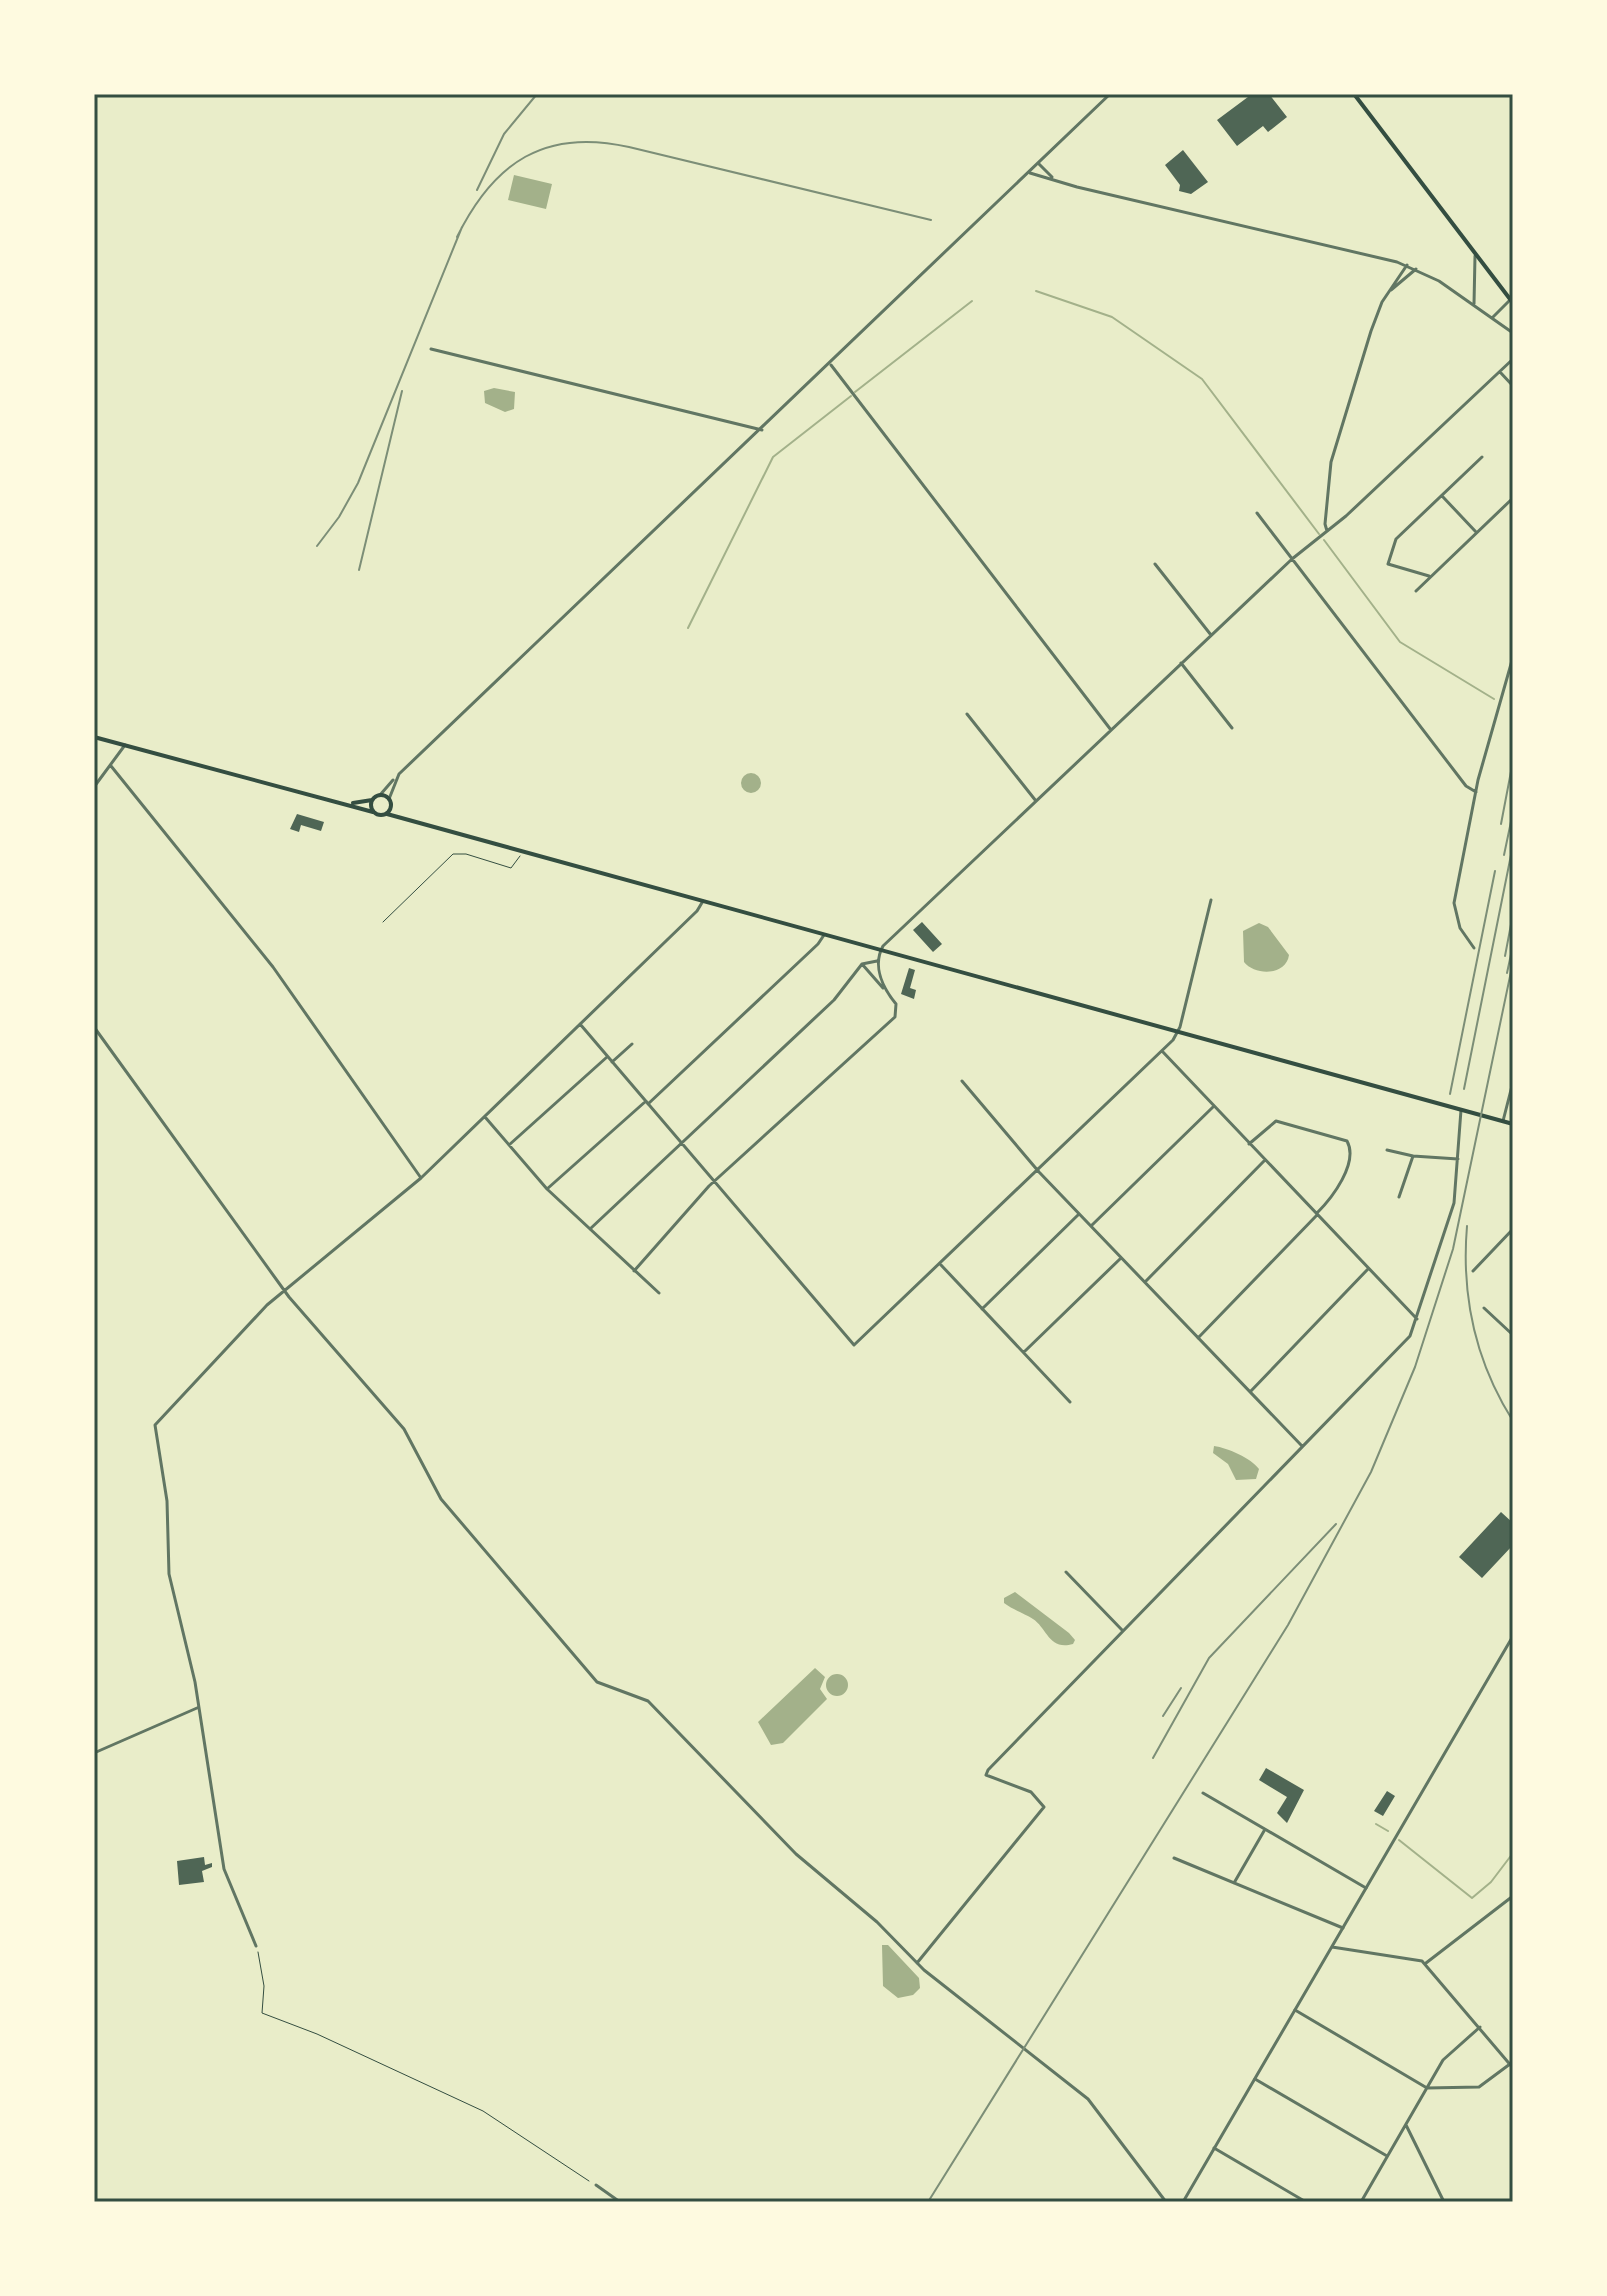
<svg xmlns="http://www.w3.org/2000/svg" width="1607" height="2296" font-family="Signika,sans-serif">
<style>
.water{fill:#a3b18a}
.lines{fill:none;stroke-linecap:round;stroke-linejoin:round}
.stream{stroke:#a3b18a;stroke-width:2}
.building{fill:#4f6655}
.path{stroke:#344e41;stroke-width:1}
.minor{stroke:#617663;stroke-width:3}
.tertiary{stroke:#617663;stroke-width:3}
.secondary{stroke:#344e41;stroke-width:4}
.rail{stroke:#7c8e77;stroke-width:2}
.neatline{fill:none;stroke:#344e41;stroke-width:3}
</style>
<rect width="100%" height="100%" fill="#e9edc9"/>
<path class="water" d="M514,175l38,9 -6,25 -38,-9z
M494,388l21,4 -1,17 -9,3 -20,-9 -1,-12z
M741 783a10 10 0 1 1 20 0a10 10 0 1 1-20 0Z
M1259,923l9,4 21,28c-3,21 -34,21 -45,7l-1,-31z
M1214,1446c14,2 37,12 45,23l-3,10 -20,1 -8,-16 -15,-11z
M1015,1592l54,41 6,7 -2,4c-24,7 -26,-16 -40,-25 -9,-6 -20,-9 -29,-16v-5z
M815,1668l10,9 -5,12 7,10 -44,44 -12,2 -13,-23z
M826 1685a11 11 0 1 1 22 0a11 11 0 1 1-22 0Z
M882,1945h6l31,33 1,10 -7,7 -15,3 -15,-12z"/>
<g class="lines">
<path class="stream" d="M1036,291l76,26 90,62 117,155
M855,392l117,-91
M1324,540l76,102 94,57
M688,628l85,-171 78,-61
M1376,1824l12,7
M1399,1840l73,58 19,-16 22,-29"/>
</g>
<path class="building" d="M1252,94h17l18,23 -19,15 -5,-6 -26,20 -20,-26z
M1183,150l25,32 -17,12 -12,-3 1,-6 -15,-20z
M297,814l27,8 -3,9 -20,-6 -2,7 -9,-3z
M922,922l20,22 -9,8 -20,-22z
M909,968l6,2 -5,18 6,2 -2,9 -13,-5z
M1501,1512l12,11v22l-31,33 -23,-21z
M1266,1768l38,22 -17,33 -10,-10 10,-16 -28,-17z
M1387,1791l8,5 -12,20 -9,-5z
M204,1857l1,8 7,-2v4l-10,4 2,11 -25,3 -2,-24z"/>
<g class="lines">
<path class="path" d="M383,922l70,-68h13l45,14 9,-12
M258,1952l6,34 -2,27 55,21 166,77 106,70"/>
<path class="minor" d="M1039,164l13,13
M1030,173l47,14 320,75 42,19 74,52
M1391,290l25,-21
M1474,304l1,-48
M1492,318l17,-17
M431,349l331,81
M831,365l280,365
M1500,372l13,14
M1443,497l33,35
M1257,513l209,273 10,6
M1327,531l-2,-7 6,-62 40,-131 11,-29 25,-37
M1155,564l56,71
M1429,576l-41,-12 8,-25 86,-82
M1416,591l97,-93
M1181,663l51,65
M967,714l69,87
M111,766l162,201 148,211
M94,787l31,-42
M1474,948l-14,-20 -6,-25 24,-123 35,-123
M862,964l21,24
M580,1024l274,321 319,-305 7,-13 31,-127
M94,1027l195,270 115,132 37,70 156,183 51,19 148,153 81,68 47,48 164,129 78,103
M1162,1051l255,268
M612,1062l20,-18
M962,1081l77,91 263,274
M648,1104l170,-160 6,-9
M485,1117l62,72 112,104
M1249,1144l27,-23 71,20c12,22 -15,57 -30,72
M509,1145l98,-88
M1387,1150l26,6
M547,1189l99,-88
M1399,1197l14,-41 45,3
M1091,1226l122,-119
M590,1229l244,-229 28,-36 15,-3
M941,1265l129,137
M634,1271l75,-85 186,-169 1,-13c-13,-16 -24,-38 -13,-58l409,-387 54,-43 167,-157
M1473,1271l40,-42
M1145,1282l120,-122
M1484,1308l29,27
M982,1309l97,-95
M1198,1338l119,-123
M1024,1352l97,-94
M1250,1392l118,-123
M1066,1572l57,59
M94,1753l103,-45
M1203,1793l163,95
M1174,1858l169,70
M1234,1883l30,-52
M256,1946l-32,-77 -29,-187 -26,-108 -2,-73 -12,-76 112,-120 154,-127 276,-267 6,-10
M917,1963l127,-156 -13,-15 -45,-17 2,-5 422,-434 44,-133 7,-93
M1426,1963l87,-67
M1295,2010l132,78 52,-1 31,-23
M1255,2079l132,77
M1406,2125l38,77
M1214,2148l92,54
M596,2185l24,17
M1361,2202l82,-142 37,-33"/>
<path class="tertiary" d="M380,795l13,-15
M389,799l10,-25 711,-680
M1503,1121l10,-39
M1332,1947l90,14 91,107
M1183,2202l330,-566"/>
<path class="secondary" d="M1354,94l159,209
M94,737l279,75
M371 805a10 10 0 1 1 20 0a10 10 0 1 1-20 0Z
M353,803l19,-3
M387,814l1126,310"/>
<path class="rail" d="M477,190l27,-56 33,-40
M457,237c37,-75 88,-109 172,-90l302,73
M317,546l22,-29 19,-34 104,-256
M359,570l43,-179
M1501,824l12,-63
M1504,855l9,-43
M1505,956l8,-42
M1507,973l6,-28
M1464,1089l49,-244
M1450,1094l45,-223
M1467,1226c-6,71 8,135 46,195
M1163,1716l18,-28
M1153,1758l56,-100 127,-134
M928,2202l360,-577 83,-153 44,-105 38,-118 60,-287"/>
</g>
<rect width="1607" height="2296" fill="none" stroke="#fefae0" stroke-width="192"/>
<rect x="96" y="96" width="1415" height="2104" class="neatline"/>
</svg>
